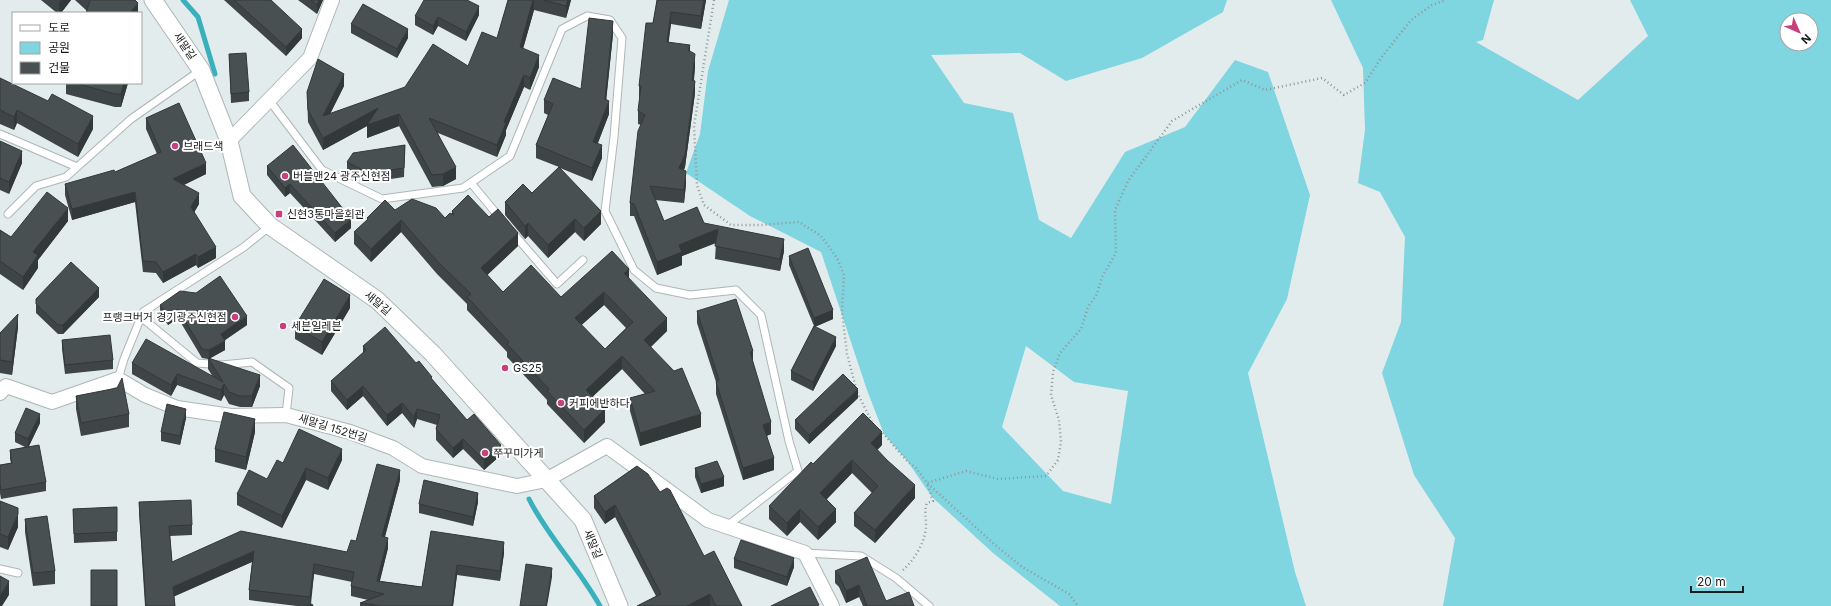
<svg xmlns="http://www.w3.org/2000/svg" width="1831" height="606" font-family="Inter,'Noto Sans KR',sans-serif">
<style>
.green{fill:#7fd5e0;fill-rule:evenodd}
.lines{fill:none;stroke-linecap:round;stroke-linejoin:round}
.stream{stroke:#3bb0bd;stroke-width:5}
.service-casing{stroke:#aeb6b7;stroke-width:9}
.minor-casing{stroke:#aeb6b7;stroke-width:16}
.tertiary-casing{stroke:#aeb6b7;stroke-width:19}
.path{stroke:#919798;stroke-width:2.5;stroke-dasharray:1 3;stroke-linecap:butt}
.service{stroke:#fff;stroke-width:7}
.minor{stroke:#fff;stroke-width:14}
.tertiary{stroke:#fff;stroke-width:17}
.wall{fill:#3f4546;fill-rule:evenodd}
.shaded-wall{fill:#333839}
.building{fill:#495051;stroke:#333839;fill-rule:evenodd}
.poi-dot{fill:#c8417f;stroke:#fff;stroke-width:1.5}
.labels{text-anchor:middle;stroke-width:4;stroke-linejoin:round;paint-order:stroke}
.street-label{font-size:11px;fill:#1a1d1d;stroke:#fff}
.poi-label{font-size:11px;fill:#1a1d1d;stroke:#fff;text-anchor:start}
</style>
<rect width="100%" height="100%" fill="#e3eced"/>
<path class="green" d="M729,0h498l-4,12 -81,46 -76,23 -46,-28 -89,2 33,48 49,10 26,107 32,18 54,-86 60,-25 50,-67 33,12 42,123 -23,104 -39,74 47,199 11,34h-246l-67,-53 -61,-56 -24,-35 -24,-28 -17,-44 -46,-138 -71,-36 -64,-43 14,-39 8,-63zM1026,346l48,36 54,9 -17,113 -48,-13 -61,-64z
M1331,0h163l-11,40 -7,2 102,58 70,-64 -18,-36h201v606h-388l12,-68 -41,-63 -32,-102 19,-51 4,-85 -25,-45 -22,-9 7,-53 -2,-62zM1787,20h24v24h-24z"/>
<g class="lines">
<path class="stream" d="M183,0l15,17 17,57
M529,499c19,38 50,69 71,107"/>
<defs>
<path id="service" d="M269,100l53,70 60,29 81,-11 47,-32 52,-127 25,-13 23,4 12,18 -8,99 -9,74 29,59 22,18 34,7 46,-5 25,25 28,126 9,30 -71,55
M0,134l77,33
M471,183l29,35
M8,214l28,-28 30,-9 65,-58 70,-49
M512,232l45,52 26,-24
M141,317l56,46 25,2 30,-3 37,26 -3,27
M118,379l6,-20 19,-47 101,-65 26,-21
M805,553l56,3 35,22 33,28
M0,569l18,4"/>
<path id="minor" d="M229,141l81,-83 22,-58
M0,393l6,-7 46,16 66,-23 27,16 32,13 54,8 55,-1 64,17 43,16 29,18 95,20 29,-6 61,-34 101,74 97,33 27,53"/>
<path id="tertiary" d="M153,0l48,70 28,71 13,55 28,30 107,74 56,54 150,166 36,86"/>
</defs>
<use href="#service" class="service-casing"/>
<use href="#minor" class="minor-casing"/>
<use href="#tertiary" class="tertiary-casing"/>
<path class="path" d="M714,0l-20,126 3,59 7,20 27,20h30l38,-3 22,14 16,22 7,17 -2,37 5,42 10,38 15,30
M880,430l28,32 8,6 11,15 66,60 29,24 47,27 9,12
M903,570c12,-11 23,-29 23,-45 0,-9 -2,-14 1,-22l6,-2 -6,-18 39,-12 32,8 48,-3 12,-16 3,-18 -2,-22 -8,-25 2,-23 7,-19 21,-24 7,-22 9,-13 5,-17 14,-24 -1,-43 13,-29 44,-60 70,-41 23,10 57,-12 22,17 21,-12 16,-25 30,-38 21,-15 14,-5"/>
<use href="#service" class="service"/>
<use href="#minor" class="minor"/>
<use href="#tertiary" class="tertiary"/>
</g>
<path class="wall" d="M41,0h30l-10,13h-4z
M75,0h60l3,13 -51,-2z
M224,0h47l31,38 -16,18z
M298,0h25l-6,14z
M508,0h63l-5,18 -32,-8 -11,39 16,18 -9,23 -6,-3 -18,43v5l-9,22 -59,-24 18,46 -13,7 -11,1 -33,-61 -32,12v-12l-44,24 -15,-28 -1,-30 37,-6 -14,28 138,-48 29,-28z
M657,0h49l-5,29 -30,-5 -3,18 22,9 5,16 -1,14 1,12 -10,74 -1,3 2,14 -2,19 -29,-3 9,21 40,2 80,28 -4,20 -65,-12 1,-16 -34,13v9l-25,10 -23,-59h-4v-13l11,-78 -3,-1v-13l2,-13h-1v-12l14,-63z
M479,15l-13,26 -28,-15 -5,9 -18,-10v-9z
M351,24l57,14 -11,20 -46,-25z
M613,34l-7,66 3,14 -11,29 4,15 -10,23 -32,-13 41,56 -17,17 -9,-9 -27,26 -20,-22 -3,3 -20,-24v-13l27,-9 27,-26 -23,-9v-13l12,-30 -4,-2v-13l37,-11z
M229,54l20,38v9l-18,2z
M0,78l93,51 -15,28 -61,-34 -3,7 -14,-6z
M66,83h62l-7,24h-6l-49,-13z
M146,118l60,56 -22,11 15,19 -5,8 22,46 -18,10 -2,-3 -33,18 -7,-10 -13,-1 -8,-70 -63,18 -7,-25v-11l50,-12 42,-18 -11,-25z
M0,141l22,22 -13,31 -9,-4z
M405,145l-1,32 -26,4 -15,-2 -16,-8v-9z
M267,166l84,62 -16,14 -45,-49 -5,4 -18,-22z
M395,210l50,8 7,-4v-3l37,6 29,29 -31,29 16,17 58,5 68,-19 38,53 -16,16 50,80 -61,19 -10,-35v-13l15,-4 -23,-25 -29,27 12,26 -21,21 -37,-39v-4l-40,-43v-5l-40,-42v-6l-30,-30 -36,-42 -30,30 -17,-18v-12l13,-12v-2zM604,305l22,23 -21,21 -24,-24z
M68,221l-30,39v8l-15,22 -23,-16v-44l11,7z
M789,256l44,63 -18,8 21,19 -23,45 -22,-11v-9l23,-45 -25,-61z
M99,297l-36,37h-5l-22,-21v-14z
M160,305l87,20 -23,15 1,10 -15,8 50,28 -8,21h-12l-11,-3 -5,-9 -3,6 -44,-16 -6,11 -39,-22v-11l81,14 -5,-8v-10l-6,-1 -24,-40 -10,7 -8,-11z
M350,308l-28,47 -27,-16v-13z
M697,311l56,52 18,71 -4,2 7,34 -31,10 -27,-86v-12l-19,-59z
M18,327l-6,48 -12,-2v-40z
M62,340l51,20v9l-48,5 -3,-25z
M363,346l53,17 51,57 34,35 -17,15 -21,-21 -10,9 -17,-18v-11l1,-4 -20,-6 -3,9 -12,-15 -15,13 -24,-30 -16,14 -16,-19v-10l32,-28z
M76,396l53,18v13l-48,9 -5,-27z
M858,398l-49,46 -14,-15v-9z
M186,418l-6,27 -19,-4v-9z
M40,423l-11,23 17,36v9l-45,8 -1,-6v-28l11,-2 -1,-4v-9l15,-3 -10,-5v-9z
M255,432l-9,38 -31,-8v-13z
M882,445l-5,5 38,48 -40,45 -21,-17v-13l18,-20 -20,-20 -25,26 9,23 -18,18 -18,-18 -13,14 -18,-17v-13l44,-42z
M342,460l-14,30 -22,-10 -24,48 -45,-23v-11l30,-15 16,-16z
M637,466l67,90 38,50h-105l19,-10 -41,-79 -10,7 -11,-16v-12z
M695,468l29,18 -23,7 -6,-16z
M400,480l-15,57 3,11 -8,33 42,6 9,-56 73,22 -4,28 -43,-6 -4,31h-93v-3l8,-3 -17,-4v-10l1,-4 -38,-8 -3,30 2,2h-16l-48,-6v-10l3,-28 -78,34 1,10h-30l-6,-94v-10l53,23v10l-22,1 2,26 175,-10 9,-11z
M0,501l18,26 -10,23 -8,-3z
M478,502l-5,24 -54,-13v-9z
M117,507v34l-43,2 -1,-34z
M25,519l30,52v13l-22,2 -8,-54z
M734,559l60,8 -7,19 -53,-18z
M835,571l51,30 28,5h-51l-4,-9 -13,6 -7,-16 -4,-4z"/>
<path class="shaded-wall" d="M61,0h10l-10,13h-2v-11z
M319,0h4l-6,14v-9z
M533,0h1v10l-14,49v-12z
M568,0h3l-5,18v-12z
M704,0h2l-5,29v-13z
M138,3v10h-8z
M479,6v9l-13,26v-9z
M671,12v12l-4,31v-13z
M438,17v9l-5,9v-9z
M613,21v13l-8,78v-13z
M302,29v9l-16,18v-9z
M408,29v9l-11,20v-9z
M690,45v13l-2,-8z
M695,54v13l-3,26v-13z
M539,55v12l-9,23v-12z
M344,74v12l-21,42v-12z
M524,75v12l-18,43v5l-9,22v-12l7,-23z
M695,81v12l-10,74 -6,13v-12z
M124,83h4l-7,24v-13z
M609,101v13l-16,41v-13z
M378,108l21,6v12l-32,12v-12l-44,24v-12z
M17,110v13l-3,7v-13z
M93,116v13l-15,28v-13z
M602,145v13l-10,23v-13z
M22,151v12l-13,31v-12z
M206,163v11l-33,16v-11z
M456,167v12l-13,7v-12z
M686,171v13l-2,19v-13z
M290,184v9l-5,4v-9z
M135,192v10l-63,18v-11z
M199,193v11l-8,14v-11z
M68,208v13l-30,39v8l-15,22v-13l10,-25z
M601,211v13l-17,17v-13z
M351,219v9l-16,14v-9z
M575,219v13l-27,26v-13z
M401,220v12l-30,30v-13z
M528,223v13l-3,3v-13z
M718,229v13l-36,14v9l-25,10v-13l22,-17z
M518,233v13l-37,35v-13z
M784,239v12l-4,20v-12z
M216,247v11l-18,10v-11z
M196,254v11l-33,18v-11z
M629,269v13l-5,-9z
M99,288v9l-36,37v-9z
M604,292v13l-29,26v-13z
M350,295v13l-28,47v-13z
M178,309v9l-10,7v-9z
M833,310v9l-19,8v-9z
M18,314v13l-6,48v-13z
M247,316v9l-26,18v-9z
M667,318v13l-23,22v-13z
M836,337v9l-23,45v-9z
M225,341v9l-16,9v-9z
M753,351v13l-3,-12z
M622,356v13l-36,34v-13z
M177,374v11l-6,11v-11z
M260,375v11l-8,21v-11z
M224,384v11l-3,6v-11z
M363,386v10l-16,14v-10z
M858,389v9l-49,46v-9z
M402,403v10l-15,13v-11z
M186,409v9l-6,27v-9z
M417,409v10l-3,9v-11z
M605,409v13l-21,21v-13z
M40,414v9l-12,25v-9z
M701,414v13l-61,19v-13z
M255,419v13l-9,38v-13z
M771,422v12l-8,3v-12z
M882,432v13l-11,11v-13z
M463,439v10l-10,9v-10z
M501,445v10l-17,15v-10z
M342,449v11l-14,30v-12z
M774,458v12l-31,10v-12z
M852,460v13l-32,33v-13z
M306,468v12l-24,48v-12z
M400,470v10l-18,67v-11z
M724,477v9l-23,7v-9z
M915,485v13l-40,45v-13z
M478,493v9l-5,24v-9z
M615,505v12l-10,7v-12z
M800,509v13l-13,14v-13z
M836,509v13l-18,18v-13z
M18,514v13l-10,23v-13z
M388,538v10l-11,43v-10z
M504,542v11l-4,28v-10z
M254,551v10l-81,36v-10z
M794,558v9l-7,19v-9z
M314,564v10l-4,32v-9z
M457,565v10l-4,31h-1z
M552,568v9l-5,29h-1z
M9,581v14l-7,11h-2v-10z
M859,585v12l-13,6v-12z
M710,594v12h-23z"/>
<path class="building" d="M90,0h45l3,3 -8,10h-44z
M234,0h37l31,29 -16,18z
M311,0h8l-2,5z
M424,0h43l12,6 -13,26 -28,-15 -5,9 -18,-10z
M508,0h25l-13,47 19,8 -9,23 -6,-3 -20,47 2,1 -9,22 -68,-27 27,49 -13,7 -11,1 -33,-61 -32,11 11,-17 -55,30 -15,-28 -1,-18 11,-33 26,15 -21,42 82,-29 28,-43 35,22 14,-34 15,6z
M543,0h25l-2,6z
M657,0h47l-3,16 -30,-4 -4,30 23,3 -2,5 7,4 -3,26 3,1 -10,74 -6,13 7,3 -2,19 -34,-4 14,35 33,-14 7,16 80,16 -4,20 -65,-13 3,-17 -39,16 3,7 -25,10 -23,-58 -4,-1 8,-72 7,-16 -7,-4 3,-25h-2l7,-63h7z
M363,4l45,25 -11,20 -46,-25z
M589,18l24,3 -8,78 4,2 -16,41 9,3 -10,23 -56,-23 17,-41 -9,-4 9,-22 28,11z
M246,53l3,39 -18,2 -2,-40z
M0,78l48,23 4,-7 41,22 -15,28 -61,-34 -3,7 -14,-7z
M75,83h49l-3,11h-6z
M179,103l27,60 -33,16 26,14 -8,14 25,40 -18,10 -2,-3 -33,18 -7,-10 -13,-1 -8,-69 -63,17 -7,-25 49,-14 1,2 46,-20 -15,-34z
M0,141l22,10 -13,31 -9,-4z
M293,145l58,74 -16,14 -45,-49 -5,4 -18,-22z
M405,145l-1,23 -26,4 -15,-2 -16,-8 6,-9z
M559,167l42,44 -17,17 -9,-9 -27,26 -20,-22 -3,3 -20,-24 18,-18 9,9z
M47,192l21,16 -35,44 5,3 -15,22 -23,-16v-31l11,7z
M468,195l21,22 9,-8 20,24 -37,35 22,24 28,-27 30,32 51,-46 17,18 -5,4 43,45 -23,22 30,31 8,-3 19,46 -61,19 -10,-35 25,-7 -33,-35 -36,34 19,19 -21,21 -37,-39 2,-2 -42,-45 2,-2 -42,-45 4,-3 -34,-33 -36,-41 -30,29 -17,-17 14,-13 -1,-1 18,-18 10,10 17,-11 24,9 9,10 5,-5 4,2 -2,-4zM604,292l29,30 -28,27 -30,-31z
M808,248l25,62 -19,8 -25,-62z
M71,262l28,26 -36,37h-5l-22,-21v-5z
M220,276l27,40 -26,18 4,7 -16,9 -7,-1 -24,-40 -10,7 -8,-11 20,-14 16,2z
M324,279l26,16 -28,47 -27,-16z
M736,299l17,52 -3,1 21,70 -8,3 11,33 -31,10 -27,-86 3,-2 -22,-69z
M18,314l-6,48 -12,-2v-27z
M814,326l22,11 -23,45 -22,-11z
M385,327l31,36 3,-2 13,16 -1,1 36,42 7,-6 27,31 -17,15 -21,-21 -10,9 -17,-19 4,-14 -23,-6 -3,8 -12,-14 -15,12 -24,-29 -16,14 -16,-19 35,-31 -3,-4z
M110,335l3,25 -48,5 -3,-25z
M146,339l77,43 -15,-24 52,17 -8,21h-12l-11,-4 -5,-8 -3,6 -44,-16 -6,11 -39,-22z
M843,374l15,15 -49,46 -14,-15z
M122,378l7,36 -48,9 -5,-27 41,-8z
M167,404l19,5 -6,27 -19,-4z
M26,408l14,6 -12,25 -13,-6z
M224,412l31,7 -9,38 -31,-8z
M863,413l19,19 -11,11 16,17 28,25 -40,45 -21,-17 24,-27 -26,-26 -32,33 16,16 -18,18 -18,-18 -13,14 -18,-17 42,-44 2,2z
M299,429l43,20 -14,29 -22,-10 -24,48 -45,-22 12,-24 18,9 10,-19 6,3z
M39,445l7,37 -45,8 -1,-6v-19l12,-2 -2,-13z
M717,461l7,16 -23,7 -6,-16z
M377,464l23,6 -18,66 6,2 -11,43 45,6 9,-56 73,11 -4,29 -43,-6 -5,41h-71l-21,-3 24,-9 -33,-8 3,-14 -40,-8 -4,33 -61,-7 5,-39 -81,36 2,19h-29l-7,-104 52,-2 1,25 -23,1 3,36 69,-31 106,21 4,-12 5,1z
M637,466l11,8 12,18 7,-4 3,2 34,66 10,-5 28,55h-26l-6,-12 -23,12h-50l24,-12 -46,-89 -10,7 -11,-16z
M424,480l54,13 -5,24 -54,-13z
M0,501l18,7v6l-10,23 -8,-3z
M117,507v25l-43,2 -1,-25z
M47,516l8,55 -22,2 -8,-54z
M741,540l53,18 -7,19 -53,-18z
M867,557l19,44 23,-9 5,14h-47l-8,-21 -13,6 -7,-16 -4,-4z
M526,564l26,4 -6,38h-26z
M91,570h26v36h-26z
M0,576l9,5 -9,15z
M810,587l9,18 -3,1h-45z
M312,604l1,2h-7z"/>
<g class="poi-dot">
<circle cx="175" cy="146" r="4"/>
<circle cx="285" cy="176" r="4"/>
<rect x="275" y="210" width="8" height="8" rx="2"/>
<circle cx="235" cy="317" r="4"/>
<circle cx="283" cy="326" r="4"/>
<circle cx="505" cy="368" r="4"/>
<circle cx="561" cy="403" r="4"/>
<circle cx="485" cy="453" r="4"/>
</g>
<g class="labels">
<g class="street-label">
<text transform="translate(185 46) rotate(55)" y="4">새말길</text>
<text transform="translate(378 303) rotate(40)" y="4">새말길</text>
<text transform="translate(333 428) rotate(17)" y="4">새말길 152번길</text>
<text transform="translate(593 544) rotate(67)" y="4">새말길</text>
</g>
<g class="poi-label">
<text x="183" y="150">브래드색</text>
<text x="293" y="180">버블맨24 광주신현점</text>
<text x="287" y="218">신현3통마을회관</text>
<text x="227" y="321" text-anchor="end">프랭크버거 경기광주신현점</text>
<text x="291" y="330">세븐일레븐</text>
<text x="513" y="372">GS25</text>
<text x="569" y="407">커피에반하다</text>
<text x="493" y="457">쭈꾸미가게</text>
</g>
</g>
<rect x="12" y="12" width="130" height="72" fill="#ffffff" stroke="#a3a5a5"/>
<rect x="20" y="25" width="20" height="6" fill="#ffffff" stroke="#a3a5a5"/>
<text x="48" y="32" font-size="12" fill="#1a1d1d">도로</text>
<rect x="20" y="42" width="20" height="12" fill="#7fd5e0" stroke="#a3a5a5"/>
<text x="48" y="52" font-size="12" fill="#1a1d1d">공원</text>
<rect x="20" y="62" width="20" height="12" fill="#495051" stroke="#a3a5a5"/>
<text x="48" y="72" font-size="12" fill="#1a1d1d">건물</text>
<g transform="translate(1799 32) rotate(135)"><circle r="19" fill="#ffffff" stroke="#a3a5a5"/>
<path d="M0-3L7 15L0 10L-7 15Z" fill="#c8417f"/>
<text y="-6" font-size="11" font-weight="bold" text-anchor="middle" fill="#1a1d1d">N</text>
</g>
<path d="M1691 586v6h52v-6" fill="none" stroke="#1a1d1d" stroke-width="2"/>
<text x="1697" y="586" font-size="12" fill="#1a1d1d" stroke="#ffffff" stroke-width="3" paint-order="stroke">20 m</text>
</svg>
